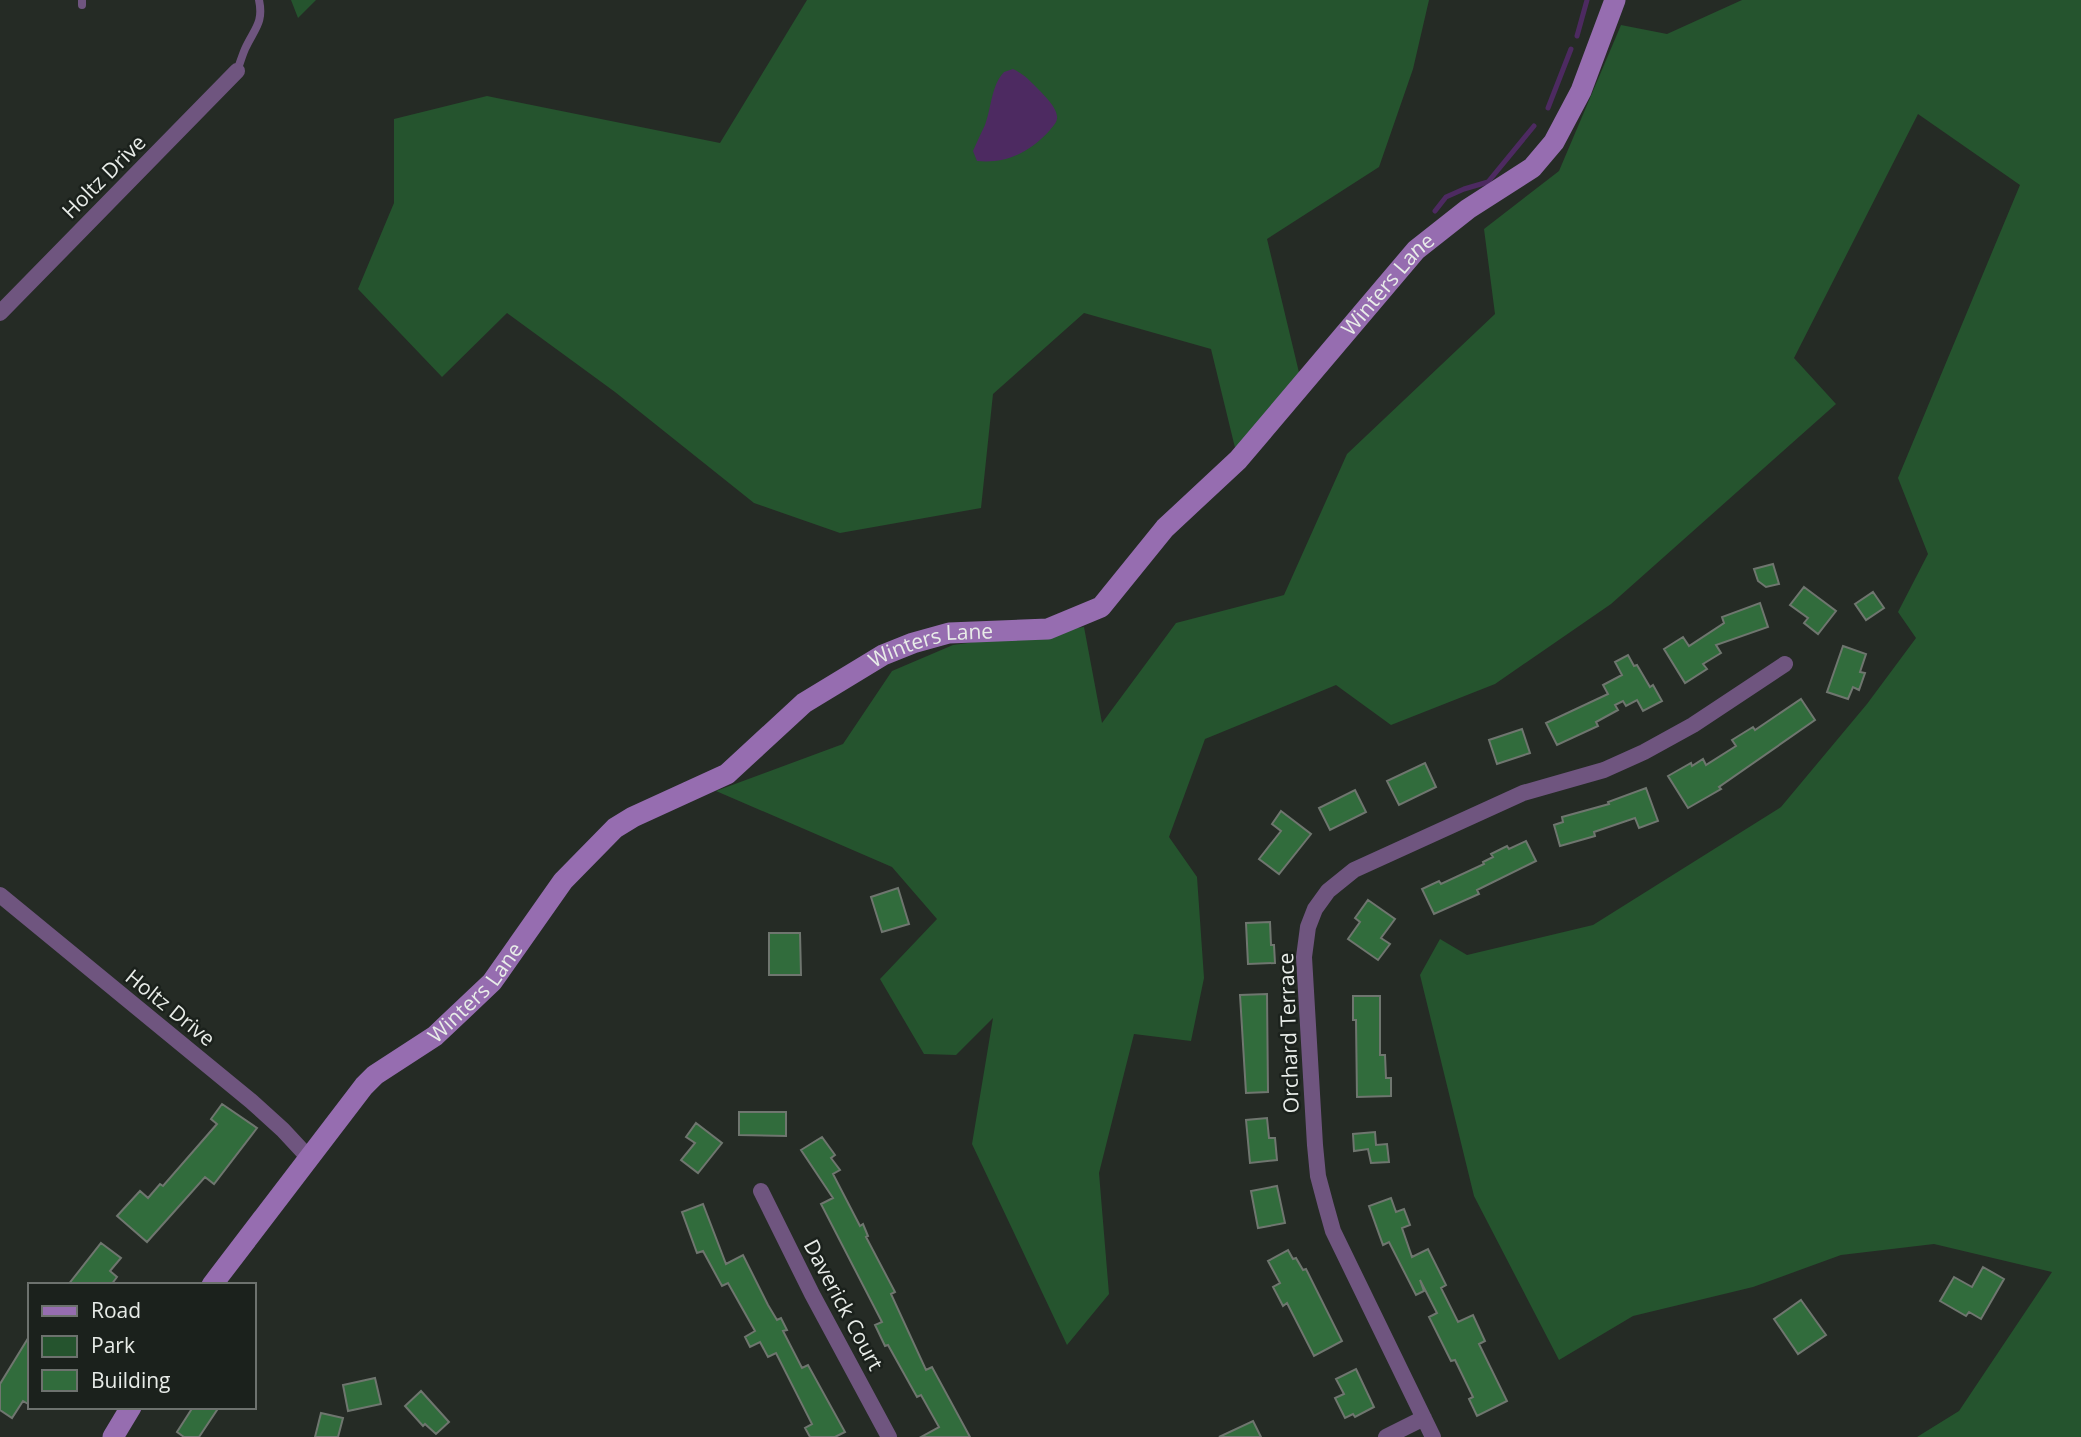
<svg xmlns="http://www.w3.org/2000/svg" width="2081" height="1437" font-family="'Open Sans',sans-serif">
<style>
.green{fill:#25542e}
.water{fill:#4d2a61}
.lines{fill:none;stroke-linecap:round;stroke-linejoin:round}
.stream{stroke:#4d2a61;stroke-width:5}
.building{fill:#316c3c;stroke:#6f766f;stroke-width:2}
.lane{stroke:#6f557f;stroke-width:8}
.street{stroke:#6f557f;stroke-width:16}
.secondary{stroke:#966db0;stroke-width:21}
.labels{text-anchor:middle;stroke-width:5;stroke-linejoin:round;paint-order:stroke}
.street-label{font-size:21px;fill:#e8ece8;stroke:#1b211c}
</style>
<rect width="100%" height="100%" fill="#252b25"/>
<path class="green" d="M291,0h25l-18,18z
M807,0h622l-16,69 -34,98 -112,72 35,146 -64,75 -27,-111 -127,-36 -91,81 -12,114 -141,25 -86,-30 -139,-111 -108,-79 -65,64 -84,-88 36,-86v-84l93,-23 233,47z
M1742,0h339v1437h-164l42,-26 93,-139 -118,-28 -93,11 -88,32 -120,29 -74,44 -85,-164 -54,-221 20,-36 27,16 126,-30 188,-118 86,-103 49,-66 -18,-26 30,-58 -30,-76 122,-293 -102,-71 -124,244 42,46 -225,200 -116,80 -104,41 -55,-40 -131,54 -36,98 28,40 7,101 -13,63 -57,-7 -35,139 10,121 -42,51 -95,-201 21,-126 -37,37 -32,-1 -44,-75 57,-60 -45,-52 -176,-76 127,-47 49,-73 61,-26 131,-18 18,96 74,-100 108,-28 63,-141 148,-140 -11,-85 75,-58 62,-146 46,9z"/>
<path class="water" d="M1013,69c11,5 17,12 25,20 7,7 18,18 19,27 1,6 -4,10 -7,14 -20,22 -43,34 -73,31l-4,-10c4,-9 8,-18 12,-26 7,-19 6,-39 19,-53z"/>
<g class="lines">
<path class="stream" d="M1577,36l10,-36
M1548,108l23,-59
M1435,211l11,-14 18,-8 24,-7 46,-56"/>
</g>
<path class="building" d="M1773,564l6,20 -13,3 -8,-6 -4,-12z
M1804,587l32,24 -18,23 -14,-11 4,-5 -18,-13z
M1873,592l11,16 -18,12 -11,-16z
M1760,603l8,24 -52,18 5,8 -18,11 4,5 -22,14 -21,-34 19,-12 6,9 35,-23 -2,-6z
M1843,646l23,8 -6,18 5,1 -6,17 -6,-3 -5,12 -21,-7z
M1628,655l6,11 3,-1 13,22 3,-2 9,16 -19,10 -6,-11 -11,6 -3,-5 -8,4 3,5 -22,12 2,4 -41,19 -11,-22 62,-29 -5,-9 19,-10 -7,-13z
M1801,699l14,21 -96,67 2,2 -33,19 -20,-32 23,-13 1,3 11,-7 3,6 30,-19 -4,-6 21,-13 2,3z
M1522,729l8,24 -33,11 -8,-24z
M1425,763l11,24 -37,18 -12,-24z
M1646,788l12,33 -19,7 -4,-10 -41,14 1,4 -35,10 -6,-21 9,-3 -1,-5 47,-13 -1,-2z
M1355,790l11,22 -36,18 -11,-22z
M1281,811l30,23 -32,40 -20,-15 22,-28 -9,-7z
M1526,841l10,20 -59,29 2,4 -45,20 -12,-25 17,-8 2,3 43,-20 -1,-2 10,-5 -2,-3 16,-8 2,3z
M898,888l11,36 -27,8 -11,-35z
M1368,900l27,19 -14,19 9,6 -12,16 -30,-21 12,-17 -5,-4z
M1270,922l1,23h3l1,18 -27,1 -2,-41z
M769,933h31l1,42h-32z
M1267,994l1,98 -22,1 -6,-98z
M1353,996h27v59h5l1,23h5v18l-34,1 -1,-77h-3z
M222,1104l35,24 -43,56 -9,-7 -58,65 -30,-26 23,-25 8,7 12,-14 3,2 54,-62 -6,-5z
M739,1112h47v24l-47,-1z
M1267,1118l2,20h6l2,22 -27,3 -4,-43z
M696,1123l26,20 -24,30 -17,-13 14,-17 -9,-6z
M1375,1132l1,13 11,-1 2,18 -18,1 -3,-14 -14,2 -1,-17z
M822,1137l13,18 -4,3 9,12 -7,4 27,52 3,-2 5,12 -2,1 29,55 -4,2 35,76 6,-3 38,70h-49l18,-10 -18,-32 -4,2 -29,-52 -3,1 -10,-21 7,-3 -61,-118 12,-6 -32,-48z
M1277,1186l8,37 -27,5 -7,-37z
M1391,1198l5,14 8,-3 6,16 -8,3 10,29 16,-8 18,36 -5,3 17,34 15,-7 12,26 -6,3 28,57 -30,15 -8,-17 4,-2 -18,-37 -4,1 -22,-44 8,-4 -17,-33 4,11 -8,4 -27,-53 -6,3 -14,-39z
M703,1204l23,60 17,-9 25,50 9,15 4,-2 6,12 -4,1 19,37 6,-3 37,67 -10,5h-25l-5,-9 7,-4 -36,-71 -8,4 -8,-15 -10,5 -5,-10 10,-6 -27,-48 -6,3 -19,-35 -6,2 -15,-41z
M101,1243l20,15 -11,13 7,6 -6,8h-43z
M1288,1250l5,9 3,-1 7,12 3,-1 36,72 -28,15 -27,-53 -4,3 -10,-19 7,-4 -12,-22z
M1983,1267l21,12 -23,40 -12,-7 -3,4 -26,-15 14,-24 18,10z
M1801,1300l25,35 -28,19 -24,-35z
M30,1335v70l-7,-4 -11,17 -12,-8v-26z
M1356,1369l18,38 -19,10 -2,-3 -8,4 -10,-20 9,-4 -8,-15z
M375,1378l6,26 -33,7 -5,-26z
M421,1391l28,31 -13,12 -11,-10 -2,2 -18,-20z
M193,1407h26l-20,30h-15l-7,-5z
M321,1413l22,5 -5,19h-23z
M1253,1421l8,16h-42z"/>
<g class="lines">
<path class="lane" d="M82,0v5
M237,71c3,-8 5,-15 8,-22 9,-20 19,-26 14,-49"/>
<path class="street" d="M0,313l237,-242
M0,895l251,206 32,29 26,28
M761,1191l51,103 77,143
M1386,1437l38,-19
M1433,1437l-100,-206 -7,-25 -8,-30 -3,-31 -11,-188 4,-30 7,-18 13,-18 26,-21 169,-77 81,-23 40,-18 49,-27 92,-61"/>
<g class="secondary">
<path id="s1" d="M212,1285l152,-199 11,-11 60,-39 57,-54 71,-101 52,-53 18,-11 94,-43 77,-71 79,-48 30,-12 36,-10 99,-4 53,-22 64,-79 73,-68 178,-210 52,-41 64,-41 22,-26 27,-51 34,-91"/>
<path d="M113,1437l18,-30"/>
</g>
</g>
<g class="labels">
<g class="street-label">
<text transform="translate(104 177) rotate(-45)" y="7">Holtz Drive</text>
<text dy="7" stroke="none"><textPath href="#s1" startOffset="1594">Winters Lane</textPath></text>
<text dy="7" stroke="none"><textPath href="#s1" startOffset="985">Winters Lane</textPath></text>
<text dy="7" stroke="none"><textPath href="#s1" startOffset="397">Winters Lane</textPath></text>
<text transform="translate(170 1008) rotate(39)" y="7">Holtz Drive</text>
<text transform="translate(1289 1033) rotate(-92)" y="7">Orchard Terrace</text>
<text transform="translate(843 1305) rotate(62)" y="7">Daverick Court</text>
</g>
</g>
<rect x="28" y="1283" width="228" height="126" fill="#1b211c" stroke="#6d726e" stroke-width="2"/>
<rect x="42" y="1306" width="35" height="10" fill="#966db0" stroke="#6d726e" stroke-width="2"/>
<text x="91" y="1318" font-size="21" fill="#e8ece8">Road</text>
<rect x="42" y="1336" width="35" height="21" fill="#25542e" stroke="#6d726e" stroke-width="2"/>
<text x="91" y="1353" font-size="21" fill="#e8ece8">Park</text>
<rect x="42" y="1370" width="35" height="21" fill="#316c3c" stroke="#6d726e" stroke-width="2"/>
<text x="91" y="1388" font-size="21" fill="#e8ece8">Building</text>
</svg>
